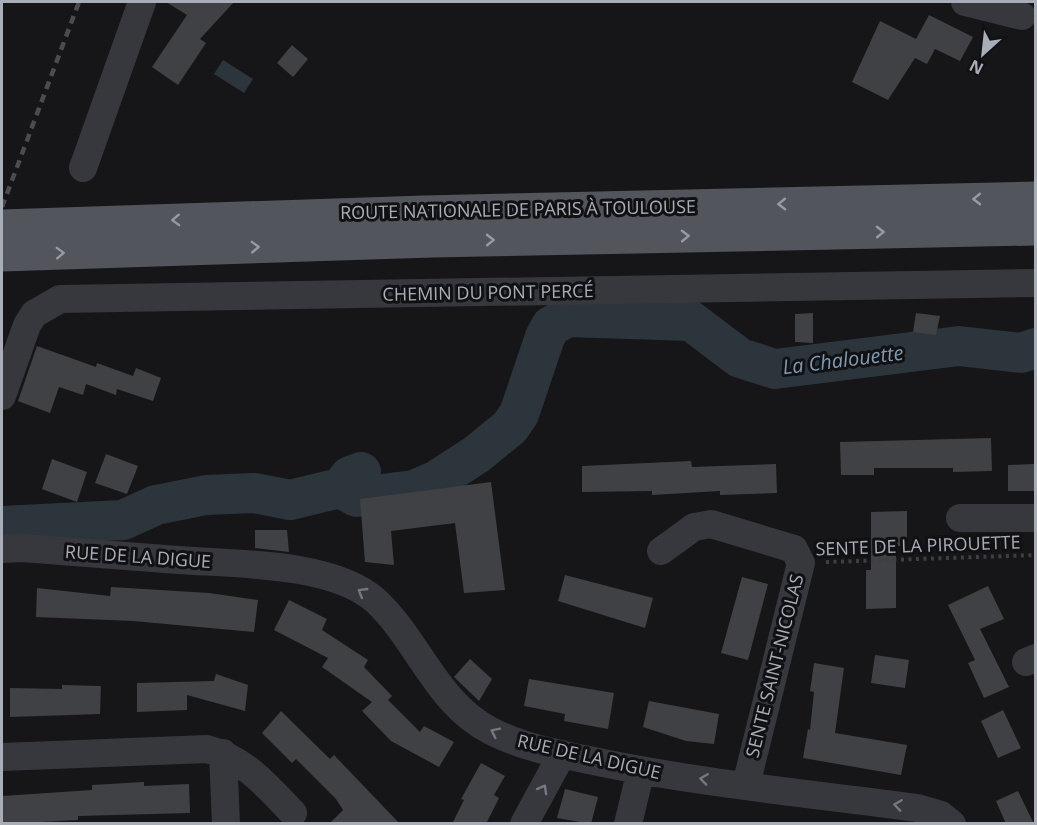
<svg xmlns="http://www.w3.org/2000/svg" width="1037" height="825" font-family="'Open Sans',sans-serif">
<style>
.water{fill:#2c353c}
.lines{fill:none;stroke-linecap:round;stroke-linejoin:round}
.river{stroke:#2c353c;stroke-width:40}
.building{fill:#404145}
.path{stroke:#3d3f44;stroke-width:4;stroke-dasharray:3 4.5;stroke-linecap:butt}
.minor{stroke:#37383d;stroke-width:28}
.major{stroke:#53555c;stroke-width:33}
.rail{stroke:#4a4c52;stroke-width:4.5;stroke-dasharray:8 6;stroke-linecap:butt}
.oneway{stroke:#979ba6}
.oneway2{stroke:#757881}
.labels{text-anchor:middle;stroke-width:6;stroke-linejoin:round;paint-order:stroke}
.street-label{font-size:18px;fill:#a8adb8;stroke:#111113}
.water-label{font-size:20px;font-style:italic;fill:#7f9bb3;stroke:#111113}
</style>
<rect width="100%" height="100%" fill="#161618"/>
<path class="water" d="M223,60l30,19 -9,14 -30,-19z"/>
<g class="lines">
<path class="river" d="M340,488l17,9 57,-7 23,-10 40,-26 33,-27 9,-13 26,-77 6,-11 17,-9 123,4 49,37 35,11 184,-23 62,7 15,-5
M2,526l121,-6 33,-15 50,-10 48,-2 36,7 50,-12 10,-12 11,-4"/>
</g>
<path class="building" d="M166,2h68l-34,37 6,4 -28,42 -26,-18 35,-52z
M929,15l44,22 -13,24 -25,-12 -8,15 -12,-6 -27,42 -36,-18 28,-61 36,18z
M292,45l16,14 -15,18 -16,-14z
M813,313v30l-18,-1v-28z
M916,313l24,3 -4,19 -23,-3z
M37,346l59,21 1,-4 36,13 3,-8 25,10 -8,23 -36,-12 -1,6 -30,-11 -3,11 -24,-8 -9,26 -32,-12z
M991,438l1,33 -39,1v-4h-79v7h-33l-1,-33z
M106,454l32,12 -11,28 -32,-11z
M52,459l35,13 -10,30 -35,-13z
M691,461l1,6 84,-3 1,29 -57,2v-4l-68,4v-4l-70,1v-26z
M1035,464v27h-27v-26z
M491,482l14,108 -41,3 -9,-70 -64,8 3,34 -29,-3 -5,-63z
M907,511v35h-11v62l-30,1v-39h5v-58z
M255,530h32l2,22 -34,-4z
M565,575l88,23 -8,30 -87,-27z
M742,577l26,7 -20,76 -27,-7z
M988,586l16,33 -24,10 29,58 -25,11 -16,-35 7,-3 -27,-55z
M111,587l98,6 49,7 -4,32 -121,-11 -97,-4 1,-29 73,8z
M289,600l38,19 -5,11 46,30 -4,7 28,29 -4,4 32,32 4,-6 30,16 -15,25 -48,-26 -29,-30 10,-9 -50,-35 6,-9 -54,-28z
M875,655l34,5 -4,28 -34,-5z
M470,659l22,20 -13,22 -25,-24z
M814,663l30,5 -9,65 72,12 -6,30 -98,-17 5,-29 2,1 4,-38 -4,-1z
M216,674l32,11 -3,26 -58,-16v15l-50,2v-29l77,-2z
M529,679l85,14 -6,36 -44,-8 1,-7 -41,-8z
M62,685l39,1 -1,28 -90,3v-29l52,1z
M649,701l70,13 -5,30 -28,-3 -43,-14z
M1003,710l18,38 -23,10 -17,-37z
M281,711l49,48 4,-4 66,69h-71l14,-14 -7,-11 -40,-40 -4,4 -30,-30z
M481,763l24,13 -11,19 5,3 -13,26h-34l12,-24 -3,-1z
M144,782v4l45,-2 1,29 -112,3v4l-76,4v-28l90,-6v-5z
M565,789l33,8 -7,27 -34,-6z
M1018,791l16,33h-28l-10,-23z"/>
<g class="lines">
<path class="path" d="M826,562l210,-7"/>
<path class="minor" d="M965,2l57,14
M83,168l59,-166
M2,396l25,-71 7,-11 26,-15 976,-16
M960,518h76
M2,549l20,-1c52,4 104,8 156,12 55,4 155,2 198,41 42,39 61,103 115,130 35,18 74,24 112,32 104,21 210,31 314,45l24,7 11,9
M661,551l33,-24 17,-3 83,25 7,14 -55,222
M1026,662l10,-4
M223,753l3,71
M2,757l205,-8c38,10 60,37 86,64
M524,824l38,-70
M628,824l13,-54"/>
<path class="major" d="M2,226l422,-14 612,-14
M2,255l430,-14 604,-12"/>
<path class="rail" d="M2,207l77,-205"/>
</g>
<defs><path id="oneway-chevron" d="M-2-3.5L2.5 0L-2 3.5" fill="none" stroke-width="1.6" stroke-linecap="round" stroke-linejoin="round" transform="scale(1.5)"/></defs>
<g class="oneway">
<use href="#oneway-chevron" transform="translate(977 199) rotate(179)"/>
<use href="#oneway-chevron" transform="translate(782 204) rotate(179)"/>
<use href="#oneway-chevron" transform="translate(176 220) rotate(178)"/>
<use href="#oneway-chevron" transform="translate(880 232) rotate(-1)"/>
<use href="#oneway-chevron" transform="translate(685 236) rotate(-1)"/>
<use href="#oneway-chevron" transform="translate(490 240) rotate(-1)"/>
<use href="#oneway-chevron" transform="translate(255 247) rotate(-2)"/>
<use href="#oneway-chevron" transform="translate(60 253) rotate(-2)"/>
</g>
<g class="oneway2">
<use href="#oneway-chevron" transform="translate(362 592) rotate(-149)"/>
<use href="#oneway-chevron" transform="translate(495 732) rotate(-154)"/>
<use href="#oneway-chevron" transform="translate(704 779) rotate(-172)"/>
<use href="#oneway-chevron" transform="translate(543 789) rotate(-61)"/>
<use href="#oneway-chevron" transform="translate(898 805) rotate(-172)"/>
</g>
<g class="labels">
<g class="street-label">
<text transform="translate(518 210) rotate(-1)" y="6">ROUTE NATIONALE DE PARIS À TOULOUSE</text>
<text transform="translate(488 293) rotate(-1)" y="6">CHEMIN DU PONT PERCÉ</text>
<text transform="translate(918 546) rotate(-2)" y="6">SENTE DE LA PIROUETTE</text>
<text transform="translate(138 557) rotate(4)" y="6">RUE DE LA DIGUE</text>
<text transform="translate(775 666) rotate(-76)" y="6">SENTE SAINT-NICOLAS</text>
<text transform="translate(589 757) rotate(13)" y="6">RUE DE LA DIGUE</text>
</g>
<g class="water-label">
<text transform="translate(843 360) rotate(-7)" y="7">La Chalouette</text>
</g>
</g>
<rect width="1037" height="825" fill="none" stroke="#a8adb8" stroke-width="6"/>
<g transform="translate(983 54) rotate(207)" stroke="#111113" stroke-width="4.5" paint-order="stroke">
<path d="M0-4.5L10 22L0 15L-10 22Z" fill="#a8adb8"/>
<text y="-9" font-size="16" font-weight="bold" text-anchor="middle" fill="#a8adb8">N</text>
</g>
</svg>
